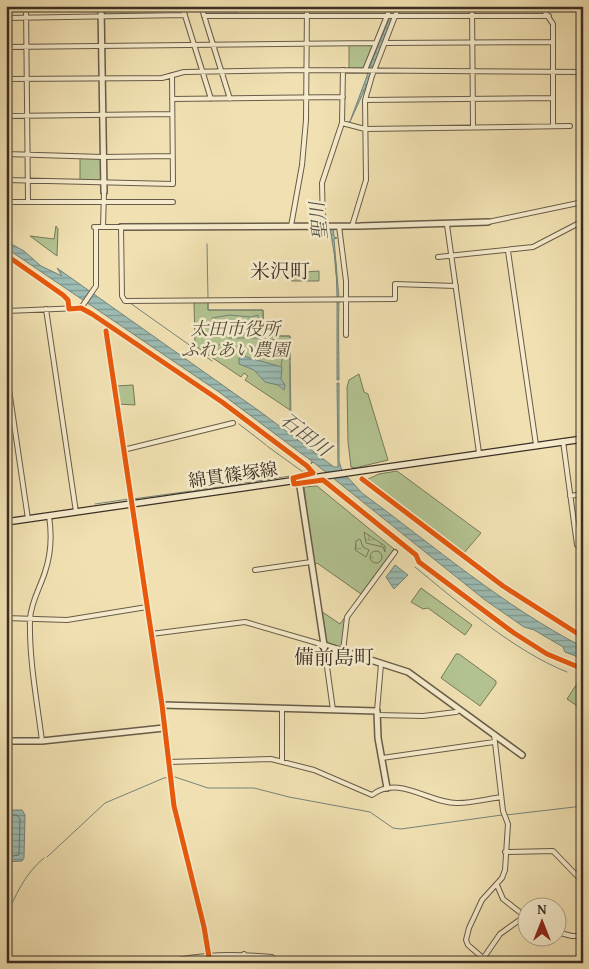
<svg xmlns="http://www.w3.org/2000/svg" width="589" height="969" font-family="'Gentium Book Plus','Noto Serif JP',serif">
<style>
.green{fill:#b3c492;stroke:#777a5c}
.wetland{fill:url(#wetland-marsh);stroke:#777a5c}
.water{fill:url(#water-rules);stroke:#75847b}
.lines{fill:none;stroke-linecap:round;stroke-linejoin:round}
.shore{stroke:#6c766c;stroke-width:1}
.stream{stroke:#75847b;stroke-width:1}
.minor-casing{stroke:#685c48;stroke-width:6}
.tertiary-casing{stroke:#685c48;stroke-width:8}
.secondary-casing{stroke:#3b2f25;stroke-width:8}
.minor{stroke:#f6eccd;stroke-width:4}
.tertiary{stroke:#f6eccd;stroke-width:5}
.secondary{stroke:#f6eccd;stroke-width:5.5}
.cycleway-casing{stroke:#f6eccd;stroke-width:8}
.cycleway{stroke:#e8590c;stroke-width:5}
.labels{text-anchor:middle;stroke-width:5;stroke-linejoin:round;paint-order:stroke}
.park-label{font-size:18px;font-style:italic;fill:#534d3b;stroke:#f6eccd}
.street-label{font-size:18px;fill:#3b2f25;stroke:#f6eccd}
.water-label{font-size:19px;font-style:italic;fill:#535249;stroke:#f6eccd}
.quarter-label{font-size:20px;fill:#3b2f25;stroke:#f6eccd}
</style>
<defs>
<pattern id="wetland-marsh" width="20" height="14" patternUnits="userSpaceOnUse" patternTransform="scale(1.25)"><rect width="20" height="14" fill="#b3c492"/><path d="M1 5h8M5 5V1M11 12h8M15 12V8" fill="none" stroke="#93a077"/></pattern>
<pattern id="water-rules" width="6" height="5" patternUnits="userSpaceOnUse" patternTransform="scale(1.25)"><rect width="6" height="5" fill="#9cbcb4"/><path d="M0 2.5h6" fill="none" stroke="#809992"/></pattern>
</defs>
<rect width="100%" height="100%" fill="#f1e1b2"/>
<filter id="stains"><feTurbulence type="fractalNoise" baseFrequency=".004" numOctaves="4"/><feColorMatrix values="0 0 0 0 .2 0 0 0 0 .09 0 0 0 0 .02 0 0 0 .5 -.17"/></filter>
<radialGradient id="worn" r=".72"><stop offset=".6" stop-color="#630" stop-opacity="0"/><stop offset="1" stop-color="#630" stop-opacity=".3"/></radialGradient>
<path class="green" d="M104,6h76l2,7 -76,3z
M349,43h26l-10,25h-16z
M80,157h23v26l-23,-1z
M56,226l2,3 -1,27 -27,-20 24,3z
M319,271v10h-27v-8z
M194,301h14v9h55l1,26h26v74l-45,-30 3,-4 -4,-3 -3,4 -46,-31z
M359,374l5,18 4,2 20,66 -33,8 -4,-1 -3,-25 -1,-55 2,-7z
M133,385l2,20 -17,-1 -2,-18z
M397,471l84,62 -18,21 -97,-74 13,-6z
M317,486l77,63 -33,45 -44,-31 -3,3 -10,-79z
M421,588l51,37 -7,10 -37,-27 -5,1 -12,-7z
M321,611l19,13 5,-7 -3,31 -17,-6z
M456,654h3l37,27v3l-16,22 -39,-28z
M580,679l3,1v30l-16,-11z"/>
<path class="wetland" d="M364,532l21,14v6l-2,-5 -17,-4z
M360,539l3,8 6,3 -3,7 -11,-7 1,-9z
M370 557a6 6 0 1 1 12 0a6 6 0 1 1-12 0Z"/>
<path class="water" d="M203,6h34v7l-30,1z
M390,17h4l-20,51h-5z
M368,71h5l-24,53 18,-48z
M333,227l1,10 3,1 -3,1 5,59h-2l-1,-34 -6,-36z
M6,241l18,10 17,15 21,10 -5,-8 24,17 181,128 72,54h4l-1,-84h2v78l3,10 20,22c72,53 141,113 221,154v12l-18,-7 -2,-5 -29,-17 -10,-3 -39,-27 -172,-138 -2,2 1,-3 -10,-7 -83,-62 -213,-144z
M337,300h2c-1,26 0,54 0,80h-2z
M243,356l39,11 -1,12 4,6 -1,5 -6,-5 -13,-3 -11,-12 -15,-6v-6z
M395,565l13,10 -14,14 -8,-12z
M6,810h16l3,5 -1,43 -2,3 -16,1z"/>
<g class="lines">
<path class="shore" d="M6,815h11l3,4 -1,36 -13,2"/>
<path class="stream" d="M207,244l1,54
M334,250l2,25
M208,302v8h55v26h27v24
M130,303l82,58
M212,318l18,-3 21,2 7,-2v23l27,3 -4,25
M219,345l11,-7h28
M290,363l1,52
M291,419v-1
M239,424l27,21
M267,446l36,26
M245,483l52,-8 7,-4
M133,499l109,-15
M95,504l34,-5
M415,567c44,36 99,84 152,105
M582,678h1
M506,815l77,-9
M47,857l58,-54 59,-25 11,-1 33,11h46l35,9 81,15 23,16 8,1 101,-14
M6,918c8,-21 20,-46 38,-60"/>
<defs>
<path id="minor" d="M26,6l2,195
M182,6l29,93
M201,6l29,93
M472,6l1,120
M541,6l12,18v101
M204,16h345
M6,18l179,-3
M385,43l168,-1
M6,47l370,-4
M365,70l26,-64
M6,79l156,-1 22,-6 123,-2 276,2
M172,99l171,-2
M365,100l188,-2
M6,116l166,-2
M342,123l23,6 205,-3
M6,154l97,3 69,-1
M6,180l167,4 -1,-109
M6,202h167
M488,222l95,-20
M447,225l32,228
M291,226l11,-61 4,-45 1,-114
M323,226l-1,-43 20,-60 1,-53
M339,226l7,55v54
M352,226l14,-46 -1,-80 7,-24 27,-70
M94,227h27l1,69 3,5 270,-2v-15l61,2
M103,227l1,-35
M508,251l28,194
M438,257l95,-10 50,-26
M46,309l30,203
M6,311l75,-3 15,-22v-59
M106,331l56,374 12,101 30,121 6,36
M6,369l22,150
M563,441l14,104 6,1
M123,450l110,-27
M570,496l13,-2
M255,570l56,-8
M6,618l61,2 80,-13
M151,634l94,-12 79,23 9,65
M343,651l4,-34 48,-65
M377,711l4,-47
M377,715l46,1 33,-4 3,-2
M42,741c-5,-40 -13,-81 -12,-122 1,-17 10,-31 15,-47 6,-18 7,-37 4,-56
M382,758l112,-16
M168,762l103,-3 43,11 58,25c27,-21 58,9 86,8 14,0 29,-4 43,-6
M282,762v-53
M505,852l48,-1 30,31
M497,885l6,14 23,18
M556,932l16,4h11
M483,958l-15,-13 -2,-5 3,-12 13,-28 20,-22 3,-8 3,-46 -5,-13 -9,-77
M166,963c34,-10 71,-9 106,-6l1,6
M242,963l2,-9
M480,963l20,-29 25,-18"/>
<path id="tertiary" d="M101,6l3,186
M121,227l239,-1 128,-4
M299,480l25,165 84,27 114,83
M162,705l215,6 1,27 9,50
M6,741h36l122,-13"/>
<path id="secondary" d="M6,522l577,-83"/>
</defs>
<use href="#minor" class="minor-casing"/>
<use href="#tertiary" class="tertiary-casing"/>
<use href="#secondary" class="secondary-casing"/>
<use href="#minor" class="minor"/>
<use href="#tertiary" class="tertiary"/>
<use href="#secondary" class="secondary"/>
<defs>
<path id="cycleway" d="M6,255l57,40 5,5 1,9 12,-1 11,6 130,88 85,64 6,7 -20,5 1,6 29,-4 93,75 3,7 95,71 33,21 36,15
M106,331l56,374 12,101 30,121 6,36
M362,479l141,107 80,51"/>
</defs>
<use href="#cycleway" class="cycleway-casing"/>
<use href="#cycleway" class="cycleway"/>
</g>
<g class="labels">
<g class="park-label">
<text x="235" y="335">太田市役所<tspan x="235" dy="21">ふれあい農園</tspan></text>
</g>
<g class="street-label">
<text transform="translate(233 475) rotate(-8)" y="6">綿貫篠塚線</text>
</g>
<g class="water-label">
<text transform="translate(318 221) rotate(-96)" y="7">聖川</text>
<text transform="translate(306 434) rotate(38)" y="7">石田川</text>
</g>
<g class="quarter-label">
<text x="280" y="278">米沢町</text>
<text x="334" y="664">備前島町</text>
</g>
</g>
<rect width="589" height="969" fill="none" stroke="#f1e1b2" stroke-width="25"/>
<rect x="8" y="8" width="574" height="954" fill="none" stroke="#3b2f25" stroke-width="2.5"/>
<rect x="12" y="12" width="564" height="944" fill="none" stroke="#3b2f25"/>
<g transform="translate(542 922)"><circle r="24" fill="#f6eccd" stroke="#aba08a"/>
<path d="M0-4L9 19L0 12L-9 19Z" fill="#8f2418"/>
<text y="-8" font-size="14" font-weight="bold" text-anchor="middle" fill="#3b2f25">N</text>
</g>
<rect width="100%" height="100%" filter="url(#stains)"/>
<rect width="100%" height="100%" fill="url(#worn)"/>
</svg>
